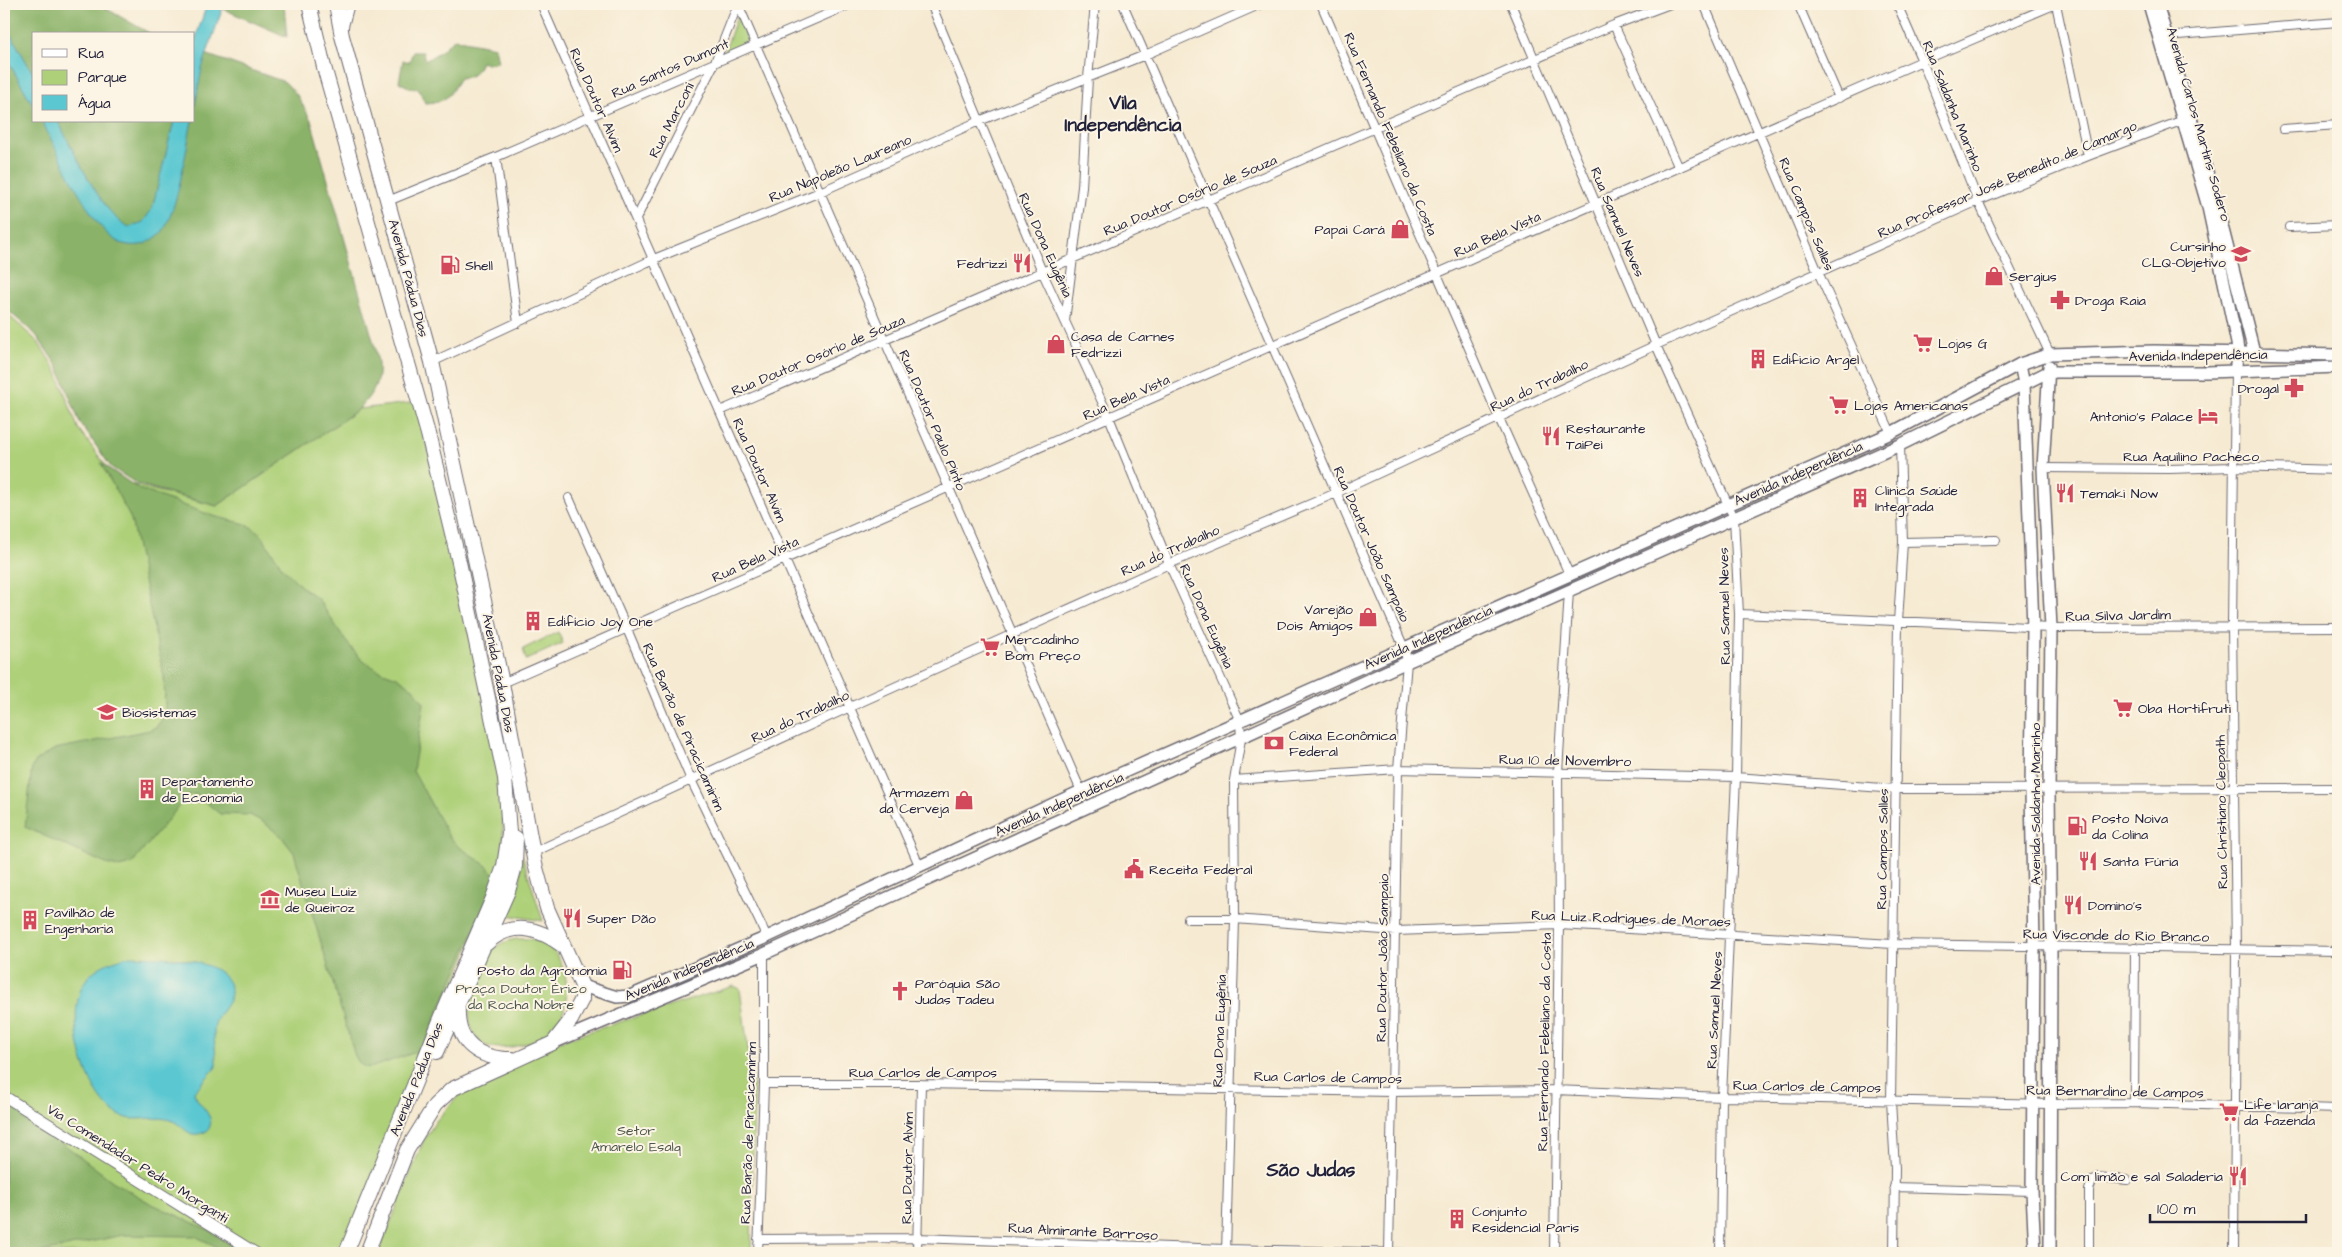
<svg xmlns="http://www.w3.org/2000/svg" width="2342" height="1257" font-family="'Architects Daughter',sans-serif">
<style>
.green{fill:#add078;stroke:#68795a}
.forest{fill:#8ab268;stroke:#566a52}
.water{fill:#5ac7d1;stroke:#3e7486}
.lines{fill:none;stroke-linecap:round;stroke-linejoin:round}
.minor-casing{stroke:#6c6870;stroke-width:10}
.tertiary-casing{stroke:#6c6870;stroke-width:12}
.secondary-casing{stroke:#6c6870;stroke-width:14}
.trunk-casing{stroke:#6c6870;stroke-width:16}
.minor{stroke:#fff;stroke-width:8}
.tertiary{stroke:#fff;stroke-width:10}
.secondary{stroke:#fff;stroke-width:11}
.trunk{stroke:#fff;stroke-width:14}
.labels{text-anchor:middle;stroke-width:4;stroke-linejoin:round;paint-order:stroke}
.street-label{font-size:14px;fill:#22223b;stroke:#fcf5e5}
.poi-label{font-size:14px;fill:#22223b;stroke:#fcf5e5;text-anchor:start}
.park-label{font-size:14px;fill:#4c564d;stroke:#fcf5e5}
.district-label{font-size:19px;font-weight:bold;fill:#22223b;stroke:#fcf5e5}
</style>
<rect width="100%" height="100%" fill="#fcf5e5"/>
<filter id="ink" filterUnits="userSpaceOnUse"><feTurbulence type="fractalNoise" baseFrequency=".02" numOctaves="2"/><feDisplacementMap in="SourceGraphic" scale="10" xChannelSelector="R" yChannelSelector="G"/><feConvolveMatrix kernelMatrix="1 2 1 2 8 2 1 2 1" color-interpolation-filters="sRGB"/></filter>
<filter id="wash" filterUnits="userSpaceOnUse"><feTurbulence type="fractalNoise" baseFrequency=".0096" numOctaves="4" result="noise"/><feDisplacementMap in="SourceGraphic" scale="20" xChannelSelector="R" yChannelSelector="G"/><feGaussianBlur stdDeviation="1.12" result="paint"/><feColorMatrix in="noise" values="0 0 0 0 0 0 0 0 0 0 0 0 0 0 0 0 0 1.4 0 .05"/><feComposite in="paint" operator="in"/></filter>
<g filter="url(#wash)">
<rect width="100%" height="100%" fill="#f6ead2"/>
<path class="green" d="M737,16l11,25 -24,13z
M4,311l34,31 18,28 22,58 28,38 18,15 14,5 79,20 142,-97 59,-7 85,378v85l-159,388h-340z
M558,632l5,11 -37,17 -3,-11z
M522,855l21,66 -35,-6 12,-34z
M516,939c6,0 14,-1 19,1 37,9 41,70 15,92 -12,9 -24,12 -38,15 -9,1 -23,2 -30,-4 -22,-21 -11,-42 -2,-66 2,-8 5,-19 10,-25 8,-8 15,-11 26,-13z
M734,986l6,3 14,104 -3,160h-373l45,-111 13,-21 23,-26 94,-52z"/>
<path class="forest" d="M4,4h94l53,30h-117v87h160v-71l91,32 12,13 14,25 63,224c8,31 6,41 -15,65l-142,97 -80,-22 -26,-17 -31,-44 -22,-56 -22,-32 -32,-28z
M212,4h72l3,33z
M454,39l41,8 3,15 -11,2 -6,-2c-5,11 -8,15 -21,16 -12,18 -11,24 -35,25l-7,-15h-8l-11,-6 4,-22 6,2 4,-10h10l2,9 16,-10z
M101,463l38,26 74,27 33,8 13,8 23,35 20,20 16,12 30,45 14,16 16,10 19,7 16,11 11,15 -11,68 35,64 10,11 29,20 10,12 -75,172 -49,17c-10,2 -13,-2 -18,-11l-61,-203 -13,-17 -18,-14 -13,-7 -30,-1 -24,-20 -8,1 -56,69 -14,3 -12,-3 -81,-37 7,-60 5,-7 18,-11 95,-19 7,-4 5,-7 3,-10 -1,-32 -33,-158z
M4,1099l111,84 35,20 61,28 31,22h-13l-34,-17 -72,-1 -86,18h-33z"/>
<path class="water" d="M207,4h17l-22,64 -8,43v-68z
M4,23l30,52v32l-30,-53z
M42,121h16c12,23 48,101 72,106l13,-5 9,-13 22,-88h18c-7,33 -12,77 -27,107 -5,8 -16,15 -25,17 -8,1 -18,0 -25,-5 -23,-13 -60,-93 -73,-119z
M129,956c26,1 95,-1 102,33 2,13 -13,24 -16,35 -3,12 2,30 1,43l-22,25c2,11 20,22 16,34 -1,4 -4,6 -8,7 -14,5 -18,-7 -29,-12 -20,-8 -41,5 -59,-9 -31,-23 -53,-105 -25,-136 11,-12 25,-15 40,-20z"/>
</g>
<g filter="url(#ink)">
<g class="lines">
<defs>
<path id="minor" d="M541,4l378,861
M738,4l343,787
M931,4l110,265 68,148 60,147 71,157 1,18 -7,41 1,139 -9,334
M1123,4l282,646 2,12 -9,107 -9,484
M1321,4l178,414 71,158
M1511,4l145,341 78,173 5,96 -3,163 -14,320 -2,156
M1704,4l114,268 73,161
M1798,4l41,94
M1897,4l25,57 56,140 72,153
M2056,4l32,152
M1614,25l65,143
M343,30l7,-26
M2166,36l172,-14
M2283,129l55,-4
M496,157l22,166
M388,201l108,-44 355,-153
M636,219l79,-157 23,-58
M2289,227l49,-2
M1065,321l17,-134 6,-109 7,-74
M432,362l222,-103 166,-67 159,-71 166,-66 116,-51
M720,411l894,-386 56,-21
M2043,468l126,1 63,-2 106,3
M569,498l58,131 64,151 76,157
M1903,542l93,-2
M1739,614l312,14 287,-1
M502,683l1420,-622 134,-57
M1234,780l164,-11 338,8 160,12 442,-1
M532,853l318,-146 319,-143 167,-71 320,-148 322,-144 110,-45 98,-37
M1188,919h47l161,12 163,-6 334,19 445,7
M764,1084h157l470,8 164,-2 167,7 327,7 85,-1 204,6
M2134,1103l1,-156
M1894,1187l138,4
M758,1239l159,-1 309,11 181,4
M758,1253l6,-169v-130
M917,1253l4,-169
M1554,1253l5,-328 -1,-153 11,-181
M1894,1253l1,-85 -4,-67 7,-479 5,-80 -3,-97
M2089,1253v-63l3,-9 6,-4 29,3
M2234,1253l2,-303 -4,-324 3,-255"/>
<path id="tertiary" d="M4,1096l252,157"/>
<path id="secondary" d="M2149,4l59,203 29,136 1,9 -3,19
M2157,4l59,198 38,150
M2020,364l4,20 9,243 -2,163 3,157 -2,244 3,62
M2049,366l-6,102 8,160 -2,163 2,156 -1,306
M582,986l35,11 13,-1 137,-59 314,-146 810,-358 129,-69 30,-10 104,-3 184,4
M553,1043l211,-89 643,-292 493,-217 148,-73h160l130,-5"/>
<path id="trunk" d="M309,4l15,63 104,367 31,128 46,216 4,55 -5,33 -11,32 -51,118 -96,237
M336,4l6,32 90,326 70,321 33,181 12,44 35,78v13l-11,21 -18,23 -101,46 -17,16 -28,45 -40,103
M486,944c24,-24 52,-17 77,2
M458,1008c-2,36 21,51 54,51
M437,1052l71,-161 7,-25 1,-28"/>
</defs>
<use href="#minor" class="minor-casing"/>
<use href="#tertiary" class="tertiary-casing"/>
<use href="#secondary" class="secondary-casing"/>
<use href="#trunk" class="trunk-casing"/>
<use href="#minor" class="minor"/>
<use href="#tertiary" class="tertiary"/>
<use href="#secondary" class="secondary"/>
<use href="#trunk" class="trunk"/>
</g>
</g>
<defs>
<symbol id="shop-bare" viewBox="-9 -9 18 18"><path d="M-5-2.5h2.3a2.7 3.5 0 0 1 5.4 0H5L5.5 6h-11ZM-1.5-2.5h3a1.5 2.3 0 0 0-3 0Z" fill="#d1495b" stroke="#fcf5e5" stroke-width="2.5" paint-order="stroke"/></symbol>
<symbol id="school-bare" viewBox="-9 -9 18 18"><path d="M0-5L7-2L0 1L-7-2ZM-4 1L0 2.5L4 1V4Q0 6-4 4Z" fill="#d1495b" stroke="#fcf5e5" stroke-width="2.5" paint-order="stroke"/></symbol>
<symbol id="restaurant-bare" viewBox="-9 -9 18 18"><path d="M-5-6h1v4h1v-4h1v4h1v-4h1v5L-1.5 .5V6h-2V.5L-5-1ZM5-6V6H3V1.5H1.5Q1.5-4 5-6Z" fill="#d1495b" stroke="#fcf5e5" stroke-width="2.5" paint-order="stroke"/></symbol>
<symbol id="fuel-bare" viewBox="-9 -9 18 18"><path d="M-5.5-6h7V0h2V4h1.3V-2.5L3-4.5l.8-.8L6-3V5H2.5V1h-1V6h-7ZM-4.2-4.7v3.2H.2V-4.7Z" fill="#d1495b" stroke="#fcf5e5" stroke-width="2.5" paint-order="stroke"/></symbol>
<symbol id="pharmacy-bare" viewBox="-9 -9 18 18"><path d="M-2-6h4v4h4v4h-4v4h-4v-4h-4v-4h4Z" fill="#d1495b" stroke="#fcf5e5" stroke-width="2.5" paint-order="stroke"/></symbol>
<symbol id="supermarket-bare" viewBox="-9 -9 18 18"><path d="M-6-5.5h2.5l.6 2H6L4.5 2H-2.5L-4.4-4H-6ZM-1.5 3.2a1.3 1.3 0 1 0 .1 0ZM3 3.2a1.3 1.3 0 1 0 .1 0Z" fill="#d1495b" stroke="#fcf5e5" stroke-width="2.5" paint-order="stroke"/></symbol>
<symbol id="building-bare" viewBox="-9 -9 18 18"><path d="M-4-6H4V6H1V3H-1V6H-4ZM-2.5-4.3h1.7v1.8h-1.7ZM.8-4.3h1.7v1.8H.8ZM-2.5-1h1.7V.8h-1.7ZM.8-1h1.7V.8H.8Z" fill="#d1495b" stroke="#fcf5e5" stroke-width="2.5" paint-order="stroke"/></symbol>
<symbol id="hotel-bare" viewBox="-9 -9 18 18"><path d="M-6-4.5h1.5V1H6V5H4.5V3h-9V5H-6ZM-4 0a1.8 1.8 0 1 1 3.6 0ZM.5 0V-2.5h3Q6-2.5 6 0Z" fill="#d1495b" stroke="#fcf5e5" stroke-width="2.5" paint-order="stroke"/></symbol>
<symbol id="university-bare" viewBox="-9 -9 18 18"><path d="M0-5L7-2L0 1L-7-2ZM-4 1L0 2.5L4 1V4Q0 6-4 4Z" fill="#d1495b" stroke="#fcf5e5" stroke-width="2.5" paint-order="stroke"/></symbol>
<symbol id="bank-bare" viewBox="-9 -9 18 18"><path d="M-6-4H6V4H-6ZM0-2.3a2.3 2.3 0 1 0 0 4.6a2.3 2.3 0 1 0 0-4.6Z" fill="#d1495b" stroke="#fcf5e5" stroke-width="2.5" paint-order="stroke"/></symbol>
<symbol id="civic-bare" viewBox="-9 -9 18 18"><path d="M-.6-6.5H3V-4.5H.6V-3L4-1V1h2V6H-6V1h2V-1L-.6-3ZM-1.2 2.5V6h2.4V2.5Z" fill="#d1495b" stroke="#fcf5e5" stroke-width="2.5" paint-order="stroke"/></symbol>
<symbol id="museum-bare" viewBox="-9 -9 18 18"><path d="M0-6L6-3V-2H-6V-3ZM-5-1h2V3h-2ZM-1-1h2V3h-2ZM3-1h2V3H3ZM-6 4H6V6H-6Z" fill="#d1495b" stroke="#fcf5e5" stroke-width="2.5" paint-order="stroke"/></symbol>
<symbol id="church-bare" viewBox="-9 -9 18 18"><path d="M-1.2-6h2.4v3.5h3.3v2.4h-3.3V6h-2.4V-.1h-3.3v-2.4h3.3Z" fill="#d1495b" stroke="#fcf5e5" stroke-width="2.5" paint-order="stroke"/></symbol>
</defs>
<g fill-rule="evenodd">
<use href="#shop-bare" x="1386" y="215" width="28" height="28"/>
<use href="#school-bare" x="2227" y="240" width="28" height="28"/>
<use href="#restaurant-bare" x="1008" y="249" width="28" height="28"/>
<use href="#fuel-bare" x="436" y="251" width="28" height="28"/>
<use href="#shop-bare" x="1980" y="262" width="28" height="28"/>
<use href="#pharmacy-bare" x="2046" y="286" width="28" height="28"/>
<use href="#supermarket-bare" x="1909" y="329" width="28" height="28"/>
<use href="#shop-bare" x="1042" y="330" width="28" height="28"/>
<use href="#building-bare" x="1744" y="345" width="28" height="28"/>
<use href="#pharmacy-bare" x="2280" y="374" width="28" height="28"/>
<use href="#supermarket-bare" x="1825" y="391" width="28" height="28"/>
<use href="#hotel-bare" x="2194" y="402" width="28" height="28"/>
<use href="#restaurant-bare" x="1537" y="422" width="28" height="28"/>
<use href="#restaurant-bare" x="2051" y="479" width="28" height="28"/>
<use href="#building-bare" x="1846" y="484" width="28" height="28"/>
<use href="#shop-bare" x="1354" y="603" width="28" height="28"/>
<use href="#building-bare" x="519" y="607" width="28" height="28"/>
<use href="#supermarket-bare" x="976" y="633" width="28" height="28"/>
<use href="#supermarket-bare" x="2109" y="694" width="28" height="28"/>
<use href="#university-bare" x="93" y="698" width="28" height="28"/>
<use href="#bank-bare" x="1260" y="729" width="28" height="28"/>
<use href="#building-bare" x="133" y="775" width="28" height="28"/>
<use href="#shop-bare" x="950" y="786" width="28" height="28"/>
<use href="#fuel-bare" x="2063" y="812" width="28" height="28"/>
<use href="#restaurant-bare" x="2074" y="847" width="28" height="28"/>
<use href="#civic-bare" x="1120" y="855" width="28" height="28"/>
<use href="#museum-bare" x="256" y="885" width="28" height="28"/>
<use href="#restaurant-bare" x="2059" y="891" width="28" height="28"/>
<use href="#restaurant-bare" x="558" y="904" width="28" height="28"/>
<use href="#building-bare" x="16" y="906" width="28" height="28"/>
<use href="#fuel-bare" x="608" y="956" width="28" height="28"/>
<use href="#church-bare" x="886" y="977" width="28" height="28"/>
<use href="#supermarket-bare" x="2215" y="1098" width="28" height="28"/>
<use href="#restaurant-bare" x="2224" y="1162" width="28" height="28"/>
<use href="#building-bare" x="1443" y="1205" width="28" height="28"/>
</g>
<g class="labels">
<g class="street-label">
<text transform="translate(670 68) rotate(-24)" y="5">Rua Santos Dumont</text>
<text transform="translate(597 100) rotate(66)" y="5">Rua Doutor Alvim</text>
<text transform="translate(1953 106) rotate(68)" y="5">Rua Saldanha Marinho</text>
<text transform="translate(671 120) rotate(-63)" y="5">Rua Marconi</text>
<text transform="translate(2199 124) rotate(74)" y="5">Avenida Carlos Martins Sodero</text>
<text transform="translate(1391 134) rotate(67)" y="5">Rua Fernando Febeliano da Costa</text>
<text transform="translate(840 168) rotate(-23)" y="5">Rua Napoleão Laureano</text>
<text transform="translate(2007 179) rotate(-23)" y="5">Rua Professor José Benedito de Camargo</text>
<text transform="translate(1190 195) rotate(-23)" y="5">Rua Doutor Osório de Souza</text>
<text transform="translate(1807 214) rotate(67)" y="5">Rua Campos Salles</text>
<text transform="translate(1618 222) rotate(67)" y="5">Rua Samuel Neves</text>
<text transform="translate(1497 234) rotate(-24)" y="5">Rua Bela Vista</text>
<text transform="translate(1046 245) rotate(66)" y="5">Rua Dona Eugênia</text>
<text transform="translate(409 278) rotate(75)" y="5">Avenida Pádua Dias</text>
<text transform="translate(818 355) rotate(-23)" y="5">Rua Doutor Osório de Souza</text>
<text transform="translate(2198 355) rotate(-1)" y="5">Avenida Independência</text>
<text transform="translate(1539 385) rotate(-25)" y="5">Rua do Trabalho</text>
<text transform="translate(1126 397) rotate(-24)" y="5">Rua Bela Vista</text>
<text transform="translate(933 420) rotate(67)" y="5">Rua Doutor Paulo Pinto</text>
<text x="2191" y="461">Rua Aquilino Pacheco</text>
<text transform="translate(760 470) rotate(66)" y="5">Rua Doutor Alvim</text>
<text transform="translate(1798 473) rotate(-24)" y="5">Avenida Independência</text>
<text transform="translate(1372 544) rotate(66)" y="5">Rua Doutor João Sampaio</text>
<text transform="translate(1170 550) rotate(-24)" y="5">Rua do Trabalho</text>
<text transform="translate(755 559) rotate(-24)" y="5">Rua Bela Vista</text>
<text transform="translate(1724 606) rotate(-91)" y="5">Rua Samuel Neves</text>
<text transform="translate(2118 615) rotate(-1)" y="5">Rua Silva Jardim</text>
<text transform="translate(1207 616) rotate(66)" y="5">Rua Dona Eugênia</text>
<text transform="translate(1428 637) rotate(-24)" y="5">Avenida Independência</text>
<text transform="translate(499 673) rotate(79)" y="5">Avenida Pádua Dias</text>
<text transform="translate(800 716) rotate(-25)" y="5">Rua do Trabalho</text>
<text transform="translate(684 727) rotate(66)" y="5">Rua Barão de Piracicamirim</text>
<text transform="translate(1565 760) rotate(1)" y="5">Rua 10 de Novembro</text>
<text transform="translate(1059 804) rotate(-24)" y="5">Avenida Independência</text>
<text transform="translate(2035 804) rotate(-90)" y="5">Avenida Saldanha Marinho</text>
<text transform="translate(2221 812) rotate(-91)" y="5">Rua Christiano Cleopath</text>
<text transform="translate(1882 849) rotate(-89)" y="5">Rua Campos Salles</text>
<text transform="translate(1631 918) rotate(2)" y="5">Rua Luiz Rodrigues de Moraes</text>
<text transform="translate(2116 935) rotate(1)" y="5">Rua Visconde do Rio Branco</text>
<text transform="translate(1382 958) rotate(-89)" y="5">Rua Doutor João Sampaio</text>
<text transform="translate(689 969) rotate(-23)" y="5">Avenida Independência</text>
<text transform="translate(1714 1010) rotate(-87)" y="5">Rua Samuel Neves</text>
<text transform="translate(1219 1031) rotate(-88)" y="5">Rua Dona Eugênia</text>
<text transform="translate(1544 1042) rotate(-89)" y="5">Rua Fernando Febeliano da Costa</text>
<text x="923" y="1077">Rua Carlos de Campos</text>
<text transform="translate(1328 1077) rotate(1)" y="5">Rua Carlos de Campos</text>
<text transform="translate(416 1079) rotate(-68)" y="5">Avenida Pádua Dias</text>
<text transform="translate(1807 1086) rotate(1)" y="5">Rua Carlos de Campos</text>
<text transform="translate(2115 1091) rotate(1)" y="5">Rua Bernardino de Campos</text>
<text transform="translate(748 1133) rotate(-88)" y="5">Rua Barão de Piracicamirim</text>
<text transform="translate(138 1163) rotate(32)" y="5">Via Comendador Pedro Morganti</text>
<text transform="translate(907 1168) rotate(-89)" y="5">Rua Doutor Alvim</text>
<text transform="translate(1083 1231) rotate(3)" y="5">Rua Almirante Barroso</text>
</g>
<g class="poi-label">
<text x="1385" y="234" text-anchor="end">Papai Cará</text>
<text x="2226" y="251" text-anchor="end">Cursinho<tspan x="2226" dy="16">CLQ-Objetivo</tspan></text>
<text x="1007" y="268" text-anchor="end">Fedrizzi</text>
<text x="465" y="270">Shell</text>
<text x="2009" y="281">Sergius</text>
<text x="2075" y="305">Droga Raia</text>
<text x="1071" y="341">Casa de Carnes<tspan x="1071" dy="16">Fedrizzi</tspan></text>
<text x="1938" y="348">Lojas G</text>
<text x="1773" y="364">Edificio Argel</text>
<text x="2279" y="393" text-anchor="end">Drogal</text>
<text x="1854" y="410">Lojas Americanas</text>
<text x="2193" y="421" text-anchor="end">Antonio's Palace</text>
<text x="1566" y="433">Restaurante<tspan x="1566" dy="16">TaiPei</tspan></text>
<text x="1875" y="495">Clinica Saúde<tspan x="1875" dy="16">Integrada</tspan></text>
<text x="2080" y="498">Temaki Now</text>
<text x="1353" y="614" text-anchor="end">Varejão<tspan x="1353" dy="16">Dois Amigos</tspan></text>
<text x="548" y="626">Edifício Joy One</text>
<text x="1005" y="644">Mercadinho<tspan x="1005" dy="16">Bom Preço</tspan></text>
<text x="2138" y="713">Oba Hortifruti</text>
<text x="122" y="717">Biosistemas</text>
<text x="1289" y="740">Caixa Econômica<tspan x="1289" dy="16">Federal</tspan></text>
<text x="162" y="786">Departamento<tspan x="162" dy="16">de Economia</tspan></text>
<text x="949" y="797" text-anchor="end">Armazem<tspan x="949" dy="16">da Cerveja</tspan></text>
<text x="2092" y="823">Posto Noiva<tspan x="2092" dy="16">da Colina</tspan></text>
<text x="2103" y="866">Santa Fúria</text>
<text x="1149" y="874">Receita Federal</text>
<text x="285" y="896">Museu Luiz<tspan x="285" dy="16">de Queiroz</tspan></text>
<text x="2088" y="910">Domino's</text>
<text x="45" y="917">Pavilhão de<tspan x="45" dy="16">Engenharia</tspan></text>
<text x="587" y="923">Super Dão</text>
<text x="607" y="975" text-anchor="end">Posto da Agronomia</text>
<text x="915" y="988">Paróquia São<tspan x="915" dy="16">Judas Tadeu</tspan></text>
<text x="2244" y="1109">Life laranja<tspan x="2244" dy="16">da fazenda</tspan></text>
<text x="2223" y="1181" text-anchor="end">Com limão e sal Saladeria</text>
<text x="1472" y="1216">Conjunto<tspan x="1472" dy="16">Residencial Paris</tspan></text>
</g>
<g class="park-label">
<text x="521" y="993">Praça Doutor Érico<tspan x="521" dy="16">da Rocha Nobre</tspan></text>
<text x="636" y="1135">Setor<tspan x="636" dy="16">Amarelo Esalq</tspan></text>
</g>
<g class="district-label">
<text x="1123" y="109">Vila<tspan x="1123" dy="22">Independência</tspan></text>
<text x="1311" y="1176">São Judas</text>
</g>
</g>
<rect width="2342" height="1257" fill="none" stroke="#fcf5e5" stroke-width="20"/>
<rect x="32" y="32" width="162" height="90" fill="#fcf5e5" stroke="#a5a1a1"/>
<rect x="42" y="49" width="25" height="8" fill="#ffffff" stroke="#a5a1a1"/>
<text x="78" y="58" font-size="15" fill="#22223b">Rua</text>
<rect x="42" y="70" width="25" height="15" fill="#add078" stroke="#a5a1a1"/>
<text x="78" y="82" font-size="15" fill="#22223b">Parque</text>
<rect x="42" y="95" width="25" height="15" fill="#5ac7d1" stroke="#a5a1a1"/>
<text x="78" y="108" font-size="15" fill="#22223b">Água</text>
<path d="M2150 1214v8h156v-8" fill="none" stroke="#22223b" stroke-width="2.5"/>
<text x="2157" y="1214" font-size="15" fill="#22223b" stroke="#fcf5e5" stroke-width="4" paint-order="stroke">100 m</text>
</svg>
